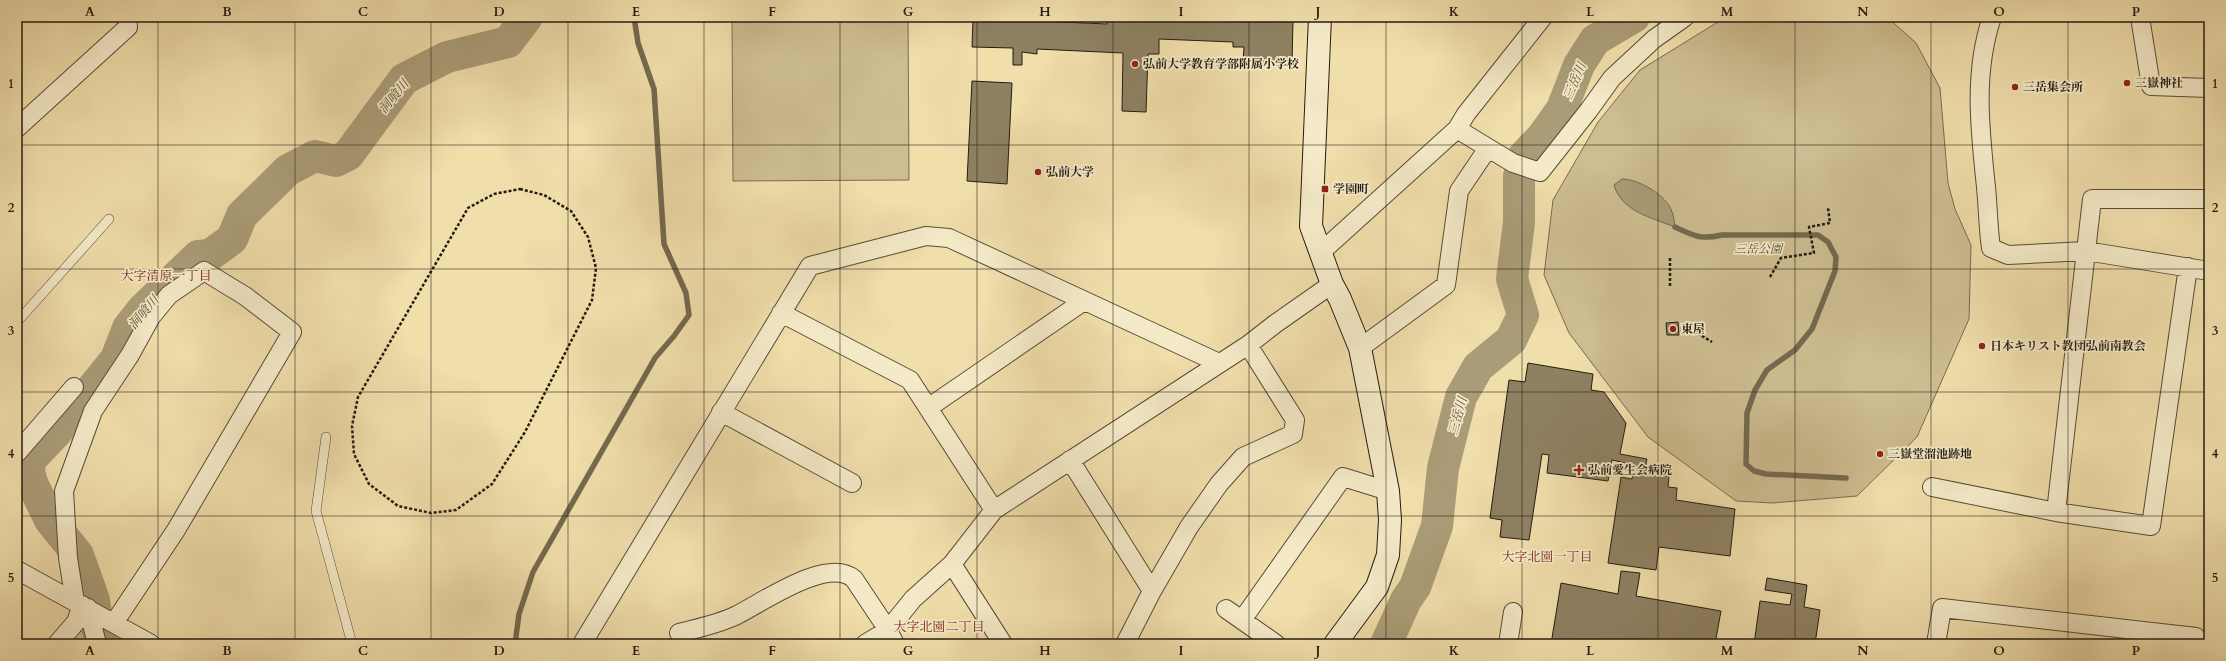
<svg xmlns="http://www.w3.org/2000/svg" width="2226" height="661" font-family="Cardo,'Noto Serif JP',serif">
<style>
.green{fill:#cdbd91;stroke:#786c52}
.water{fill:#aa9c77;stroke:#74694f}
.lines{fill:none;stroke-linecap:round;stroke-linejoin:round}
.stream{stroke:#74694f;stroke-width:5.5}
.river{stroke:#aa9c77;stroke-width:32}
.building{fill:#8e8162;stroke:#231c12}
.lane-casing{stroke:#564c38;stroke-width:10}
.street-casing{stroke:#564c38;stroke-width:20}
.secondary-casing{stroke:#231c12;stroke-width:24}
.path{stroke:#231c12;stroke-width:2.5;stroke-dasharray:3 2;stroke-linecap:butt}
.lane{stroke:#f5eac8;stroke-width:9}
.street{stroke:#f5eac8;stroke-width:18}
.secondary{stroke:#f5eac8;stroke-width:22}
.grid{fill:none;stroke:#231c12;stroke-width:1;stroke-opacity:0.55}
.poi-dot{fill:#8f2418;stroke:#f5eac8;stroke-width:1.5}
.labels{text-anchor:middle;stroke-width:3.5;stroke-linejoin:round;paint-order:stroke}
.poi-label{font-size:12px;font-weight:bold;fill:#231c12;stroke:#f5eac8;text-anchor:start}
.park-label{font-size:12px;font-style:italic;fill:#564c38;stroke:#f5eac8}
.water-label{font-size:13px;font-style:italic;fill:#594f3a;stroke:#f5eac8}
.neighbourhood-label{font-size:13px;fill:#7a1f14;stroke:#f5eac8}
.neatline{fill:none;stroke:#231c12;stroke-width:1.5}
.grid-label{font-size:13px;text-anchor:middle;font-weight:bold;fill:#231c12}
</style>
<rect width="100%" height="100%" fill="#f0deab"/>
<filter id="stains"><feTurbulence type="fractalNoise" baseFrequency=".005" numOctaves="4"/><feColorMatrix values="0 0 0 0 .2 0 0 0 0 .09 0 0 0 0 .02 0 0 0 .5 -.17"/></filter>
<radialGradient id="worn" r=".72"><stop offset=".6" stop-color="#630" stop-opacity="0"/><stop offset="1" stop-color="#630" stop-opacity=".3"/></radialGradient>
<path class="green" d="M732,17h176l1,163 -176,1z
M1726,17h161l29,26 24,45 8,95 7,26 16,36 -2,74 -52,118 -60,59 -85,7 -36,-2 -88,-64 -79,-104 -25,-58 9,-75 45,-78 42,-52z
M80,630l13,14h-25z"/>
<path class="water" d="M1622,179c16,0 45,16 50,33 2,4 2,10 3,15 -23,-9 -54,-16 -61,-42z"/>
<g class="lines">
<path class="stream" d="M1675,227c19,9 26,13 47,8h96l10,7 8,15 -1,14 -23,58 -17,21 -28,20 -12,20 -8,23 -1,51 8,7 12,3 80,4
M515,644l4,-30 14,-42 122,-214 19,-22 15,-21 -3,-22 -22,-49 -10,-155 -16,-46 -4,-26"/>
<path class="river" d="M1523,157l19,-20 20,-28 17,-44 16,-25 39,-23
M103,644l-4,-9 -5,-35 -16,-45 -28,-35 -18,-37 -3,-12 1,-11 26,-27 60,-74 12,-31 15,-19 55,-53 12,-1 22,-16 10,-24 46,-45 27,-14 21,5 12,-6 56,-76 43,-22 61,-15 19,-25
M1386,644l20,-44 9,-13 22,-61 6,-58 18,-71 17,-30 33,-27 12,-25 -11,-36 7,-57v-46"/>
</g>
<path class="building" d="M1107,17h103l83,4 -1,42 -49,-2 1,-14h-11v-5l-74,-3v15h-11l-2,58 -24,-1 1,-58 -86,-4v5l-15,-2v13h-9v-17l-41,-1 1,-29 134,6z
M972,81l40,2 -5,101 -40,-3z
M1678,322l1,13h-12l-1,-12z
M1528,363l65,11 -2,16 13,2 22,31 -6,31 27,5 -3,14 25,3 -1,11 9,1 -1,12 59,9 -5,47 -71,-9 -3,23 -48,-7 13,-86 11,2 3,-14 -23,-5 -4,21 -61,-8 2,-18 -7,-1 -13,86 -29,-3 2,-17 -12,-2 19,-138 16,2z
M1621,571l19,2 -4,23 85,15 -6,33h-164l10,-61 57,11z
M1767,578l40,7 -3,22 16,3 -5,34h-61l6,-43 30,4 2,-11 -27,-4z"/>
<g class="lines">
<defs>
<path id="lane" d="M17,322l92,-103
M326,437l-10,74 36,133"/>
<path id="street" d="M1992,17c-19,56 -12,113 -6,170 2,20 2,40 5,61l17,7 78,-4 123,20
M2140,17l11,69 58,2
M17,128l111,-101 -1,-10
M1457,129l56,34 27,9 49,-62 23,-32 42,-39 31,-22
M1320,253l137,-124 9,-15 77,-97
M781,313l129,67 84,130
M1360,348l86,-63 13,-94 29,-43
M928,408l156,-107
M721,412l131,71
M17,453l57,-66
M1070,460l82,131
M1932,487l124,25 36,-313h117
M2056,512l95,14 37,-259
M952,564l51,80
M17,570l134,74
M75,602l-7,-44 -4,-67 29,-80 37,-56 21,-38 18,-22 35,-24 41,25 47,36 -116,198 -62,93
M88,608l9,36
M1226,609l50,35
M1242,620l101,-143 45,14
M679,633c19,-5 40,-9 58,-18 26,-13 91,-59 117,-36l34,51 7,14
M57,644l19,-22 6,-17
M582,644l228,-378 116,-30 23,2 270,125
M865,644l23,-14 25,-31 39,-35 42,-54 254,-165 27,-21 57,-40
M1125,644l27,-53 37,-64 30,-43 24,-27 50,-23 2,-14 -47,-75
M1508,644l5,-32
M1936,644l6,-36 254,29 -1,7"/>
<path id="secondary" d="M1320,17l-9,209 21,58 8,15 20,49 28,143 2,29 -2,35 -11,32 -42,57"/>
</defs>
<use href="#lane" class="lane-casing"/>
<use href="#street" class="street-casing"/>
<use href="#secondary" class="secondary-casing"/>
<path class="path" d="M520,189l24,6 27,16 17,26 8,31 -4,32 -67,132 -33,52 -36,26 -25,3 -33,-7 -29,-22 -15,-30 -2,-28 6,-29 110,-189 26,-14z
M1670,258v30
M1770,277l11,-19 33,-5 -5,-26 21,-4 -2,-15
M1689,328l23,14"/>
<use href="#lane" class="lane"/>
<use href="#street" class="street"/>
<use href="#secondary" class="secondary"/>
</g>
<path class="grid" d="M158,17v627M295,17v627M431,17v627M568,17v627M704,17v627M840,17v627M977,17v627M1113,17v627M1249,17v627M1386,17v627M1522,17v627M1658,17v627M1795,17v627M1931,17v627M2068,17v627M17,145h2192M17,269h2192M17,392h2192M17,516h2192"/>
<g class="poi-dot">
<circle cx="1135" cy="64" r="4"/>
<circle cx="2127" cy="83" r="4"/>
<circle cx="2015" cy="87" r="4"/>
<circle cx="1038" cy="172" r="4"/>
<rect x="1321" y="185" width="8" height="8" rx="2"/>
<circle cx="1673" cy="329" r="4"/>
<circle cx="1982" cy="346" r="4"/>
<circle cx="1880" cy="454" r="4"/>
<path d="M1577 464h4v4h4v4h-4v4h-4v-4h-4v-4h4z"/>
</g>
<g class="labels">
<g class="poi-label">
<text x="1143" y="68">弘前大学教育学部附属小学校</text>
<text x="2135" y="87">三嶽神社</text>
<text x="2023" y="91">三岳集会所</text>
<text x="1046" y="176">弘前大学</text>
<text x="1333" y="193">学園町</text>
<text x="1681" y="333">東屋</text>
<text x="1990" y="350">日本キリスト教団弘前南教会</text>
<text x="1888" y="458">三嶽堂溜池跡地</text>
<text x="1588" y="474">弘前愛生会病院</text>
</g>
<g class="park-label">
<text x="1758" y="253">三岳公園</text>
</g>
<g class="water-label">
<text transform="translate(1574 81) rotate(-67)" y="5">三岳川</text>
<text transform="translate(393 96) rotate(-50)" y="5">洞喰川</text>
<text transform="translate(143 312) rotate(-49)" y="5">洞喰川</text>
<text transform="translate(1457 416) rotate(-74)" y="5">三岳川</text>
</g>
<g class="neighbourhood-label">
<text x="166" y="280">大字清原一丁目</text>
<text x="1547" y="561">大字北園一丁目</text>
<text x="939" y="631">大字北園二丁目</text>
</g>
</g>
<rect width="2226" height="661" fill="none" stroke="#f0deab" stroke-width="44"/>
<rect x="22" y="22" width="2182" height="617" class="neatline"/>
<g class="grid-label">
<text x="90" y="16">A</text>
<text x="227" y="16">B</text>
<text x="363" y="16">C</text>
<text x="499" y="16">D</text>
<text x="636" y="16">E</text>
<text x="772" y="16">F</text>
<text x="908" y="16">G</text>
<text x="1045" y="16">H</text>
<text x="1181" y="16">I</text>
<text x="1318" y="16">J</text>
<text x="1454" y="16">K</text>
<text x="1590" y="16">L</text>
<text x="1727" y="16">M</text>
<text x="1863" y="16">N</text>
<text x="1999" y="16">O</text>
<text x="2136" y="16">P</text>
<text x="11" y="88">1</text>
<text x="2215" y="88">1</text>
<text x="11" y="212">2</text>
<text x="2215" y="212">2</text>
<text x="11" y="335">3</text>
<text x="2215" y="335">3</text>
<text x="11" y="458">4</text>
<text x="2215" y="458">4</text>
<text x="11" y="582">5</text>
<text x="2215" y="582">5</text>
<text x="90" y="655">A</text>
<text x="227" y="655">B</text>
<text x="363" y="655">C</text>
<text x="499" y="655">D</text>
<text x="636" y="655">E</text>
<text x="772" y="655">F</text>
<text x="908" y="655">G</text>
<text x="1045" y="655">H</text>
<text x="1181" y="655">I</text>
<text x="1318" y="655">J</text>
<text x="1454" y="655">K</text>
<text x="1590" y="655">L</text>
<text x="1727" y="655">M</text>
<text x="1863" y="655">N</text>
<text x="1999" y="655">O</text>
<text x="2136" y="655">P</text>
</g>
<rect width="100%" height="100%" filter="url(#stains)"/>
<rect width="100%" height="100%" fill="url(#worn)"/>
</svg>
